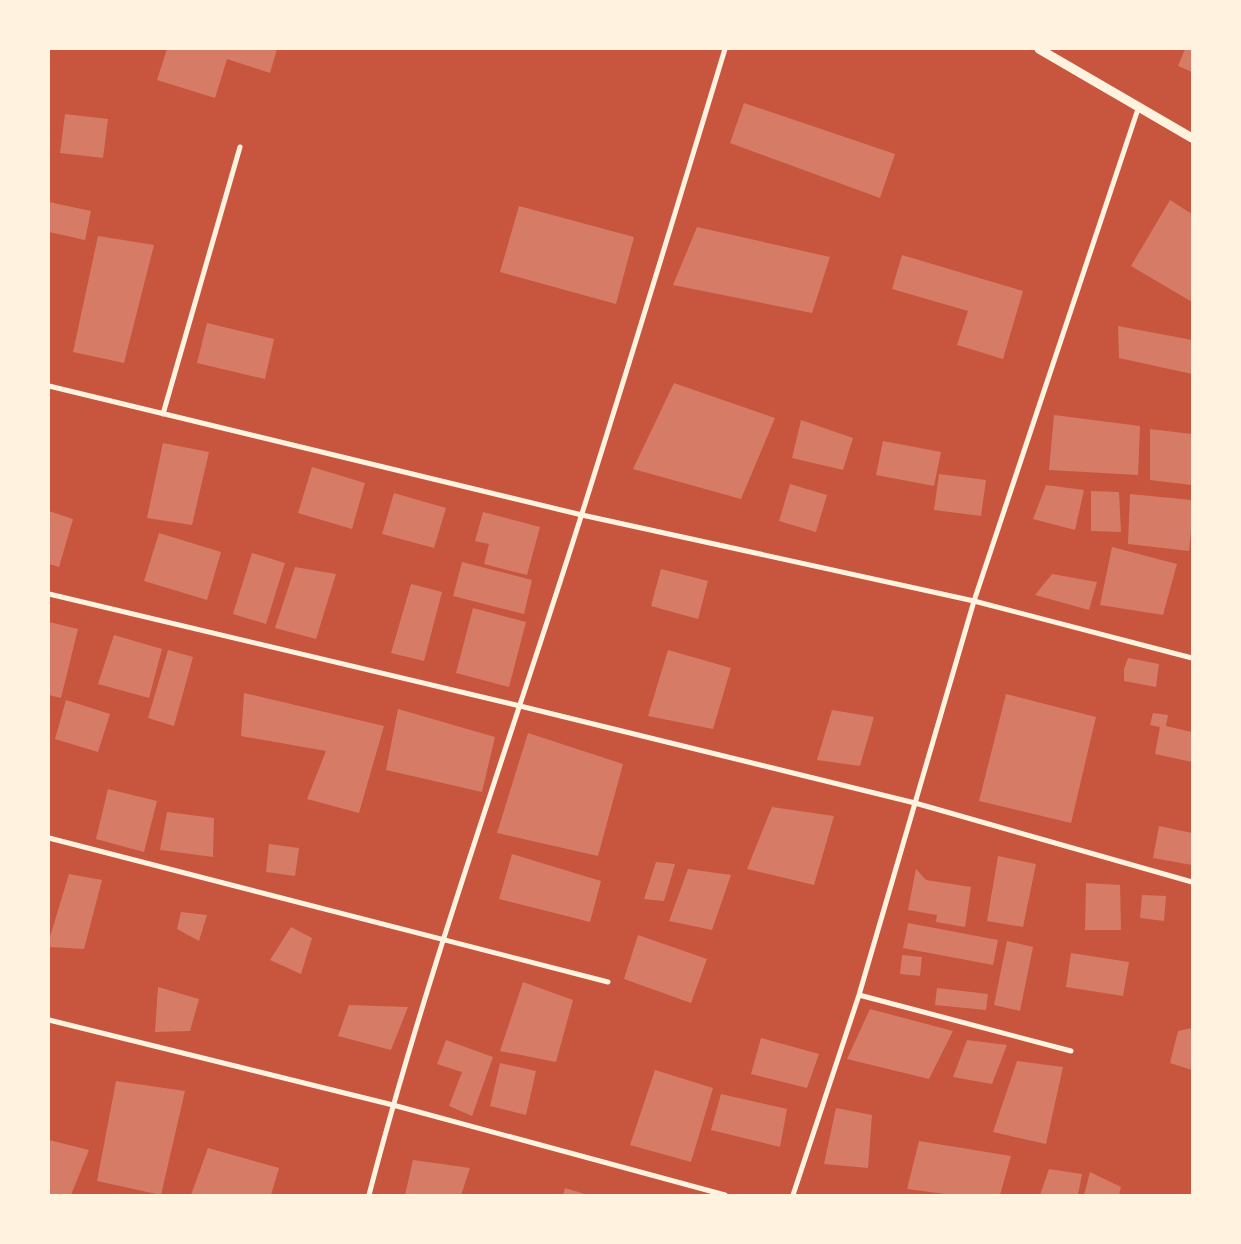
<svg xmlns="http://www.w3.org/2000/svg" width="1241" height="1244" font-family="Commissioner,sans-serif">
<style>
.building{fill:#d67c66}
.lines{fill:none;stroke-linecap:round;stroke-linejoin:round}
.minor{stroke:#fff3e0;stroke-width:5}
.tertiary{stroke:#fff3e0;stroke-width:9}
</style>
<rect width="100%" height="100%" fill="#c8553d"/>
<path class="building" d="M167,49h110l-7,24 -43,-14 -12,39 -58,-18z
M1185,49h7v23l-14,-6z
M744,103l151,51 -15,44 -150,-55z
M65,114l43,5 -5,39 -43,-5z
M1170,200l22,14v88l-61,-36z
M49,202l42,9 -6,29 -36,-8z
M519,206l115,31 -18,67 -116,-32z
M697,227l133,30 -18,56 -139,-28z
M98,236l56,9 -30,118 -51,-11z
M902,255l121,36 -20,68 -46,-14 11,-34 -76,-22z
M207,323l67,16 -9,40 -68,-16z
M1118,326l74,14v34l-73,-16z
M674,383l101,35 -34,81 -108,-30z
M1054,415l86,11 -2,49 -89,-5z
M801,420l52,18 -10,32 -51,-12z
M1150,429l42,5v51l-42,-5z
M883,441l58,11 -7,34 -58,-11z
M163,443l46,9 -17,73 -45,-7z
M312,467l53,16 -13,46 -54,-16z
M939,474l47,6 -5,36 -47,-6z
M790,484l37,11 -11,37 -37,-11z
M1046,485l38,5 -9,40 -42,-11z
M1091,491l28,1 2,40 -30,-1z
M394,493l52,15 -12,40 -52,-14z
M1130,494l62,6v21l-3,30 -61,-7z
M49,511l24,8 -14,48 -10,-3z
M483,512l57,15 -13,48 -43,-11 5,-20 -14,-3z
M159,533l62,19 -14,48 -63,-19z
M1112,547l65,17 -14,51 -63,-10z
M252,553l33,10 -19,61 -33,-10z
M462,562l70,18 -8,34 -71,-18z
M295,567l41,7 -20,65 -41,-11z
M661,569l47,12 -10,38 -47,-13z
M1052,574l45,8 -8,28 -54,-15z
M411,584l31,8 -18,69 -33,-8z
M473,608l53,14 -17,65 -53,-14z
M49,622l29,7 -17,69 -12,-3z
M114,635l48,14 -13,49 -51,-14z
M168,650l25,7 -19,69 -26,-8z
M668,650l63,18 -18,61 -65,-13z
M1128,658l31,6 -3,23 -32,-6v-12z
M244,693l140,33 -25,87 -52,-14 19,-48 -85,-15z
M1006,694l90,23 -25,106 -92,-22z
M66,700l44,14 -12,38 -43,-13z
M398,709l97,28 -13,55 -96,-22z
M832,710l42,7 -14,49 -43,-6z
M1153,713l15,2 -2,11 26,6v30l-37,-8 5,-27 -10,-2z
M528,733l95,31 -25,92 -101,-23z
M108,789l49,12 -13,51 -48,-13z
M772,807l62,9 -20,69 -67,-16z
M167,812l47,6 -1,39 -53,-7z
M1159,826l33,7v32l-39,-7z
M269,844l30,4 -4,28 -29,-4z
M512,854l89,27 -11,41 -91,-23z
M998,856l38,8 -13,63 -36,-6z
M656,862l19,2 -11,37 -20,-2z
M688,869l43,6 -19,55 -43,-9z
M916,869l10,11 45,7 -6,40 -29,-5 1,-7 -29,-5z
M69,874l33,6 -18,69 -35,-2v-7z
M1086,883l34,2 1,45h-36z
M1142,895l24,1 -2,25 -24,-3z
M181,912l26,3 -8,26 -22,-12z
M908,923l90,17 -5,25 -90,-17z
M291,927l21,11 -11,36 -31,-14z
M638,935l69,24 -16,44 -67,-24z
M1007,941l26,6 -13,64 -26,-6z
M1071,953l58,9 -6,34 -57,-9z
M902,955l20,2 -2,19 -20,-2z
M523,982l50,18 -17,62 -56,-11z
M158,987l41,12 -9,32 -35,1z
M937,988l51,6 -2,16 -51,-5z
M349,1005l59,2 -17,43 -53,-14z
M870,1009l83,22 -24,48 -82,-20z
M1192,1028v42l-22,-7 8,-32z
M761,1038l58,16 -12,34 -56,-14z
M446,1040l47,17 -21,59 -23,-10 13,-34 -25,-8z
M967,1040l40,5 -15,39 -39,-7z
M1017,1061l46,6 -17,77 -53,-12z
M500,1063l36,8 -10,44 -36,-9z
M655,1070l58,18 -22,74 -61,-17z
M116,1081l69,10 -24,104 -64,-14z
M721,1094l66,15 -7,38 -69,-17z
M836,1108l36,7 -4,53 -44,-4z
M49,1140l40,10 -18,45h-22z
M919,1141l92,15 -11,39h-47l-46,-6z
M208,1148l71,20 -8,27h-80z
M413,1160l57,8 -9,27h-56z
M1049,1169l33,5 -4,21h-38z
M1090,1172l31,15 -2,8h-35z
M565,1188l23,7h-25z"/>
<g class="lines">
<path class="minor" d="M49,386l533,129 392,86 218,57
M163,414l77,-267
M49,594l471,112 395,97 277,79
M49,838l559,144
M859,995l212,56
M49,1020l344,85 332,90
M369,1195c54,-208 126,-411 192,-616 57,-176 110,-353 164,-530
M793,1195l66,-200 115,-394 165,-495"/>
<path class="tertiary" d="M1039,49l153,89"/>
</g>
<rect width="1241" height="1244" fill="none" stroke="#fff3e0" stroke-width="100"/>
</svg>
